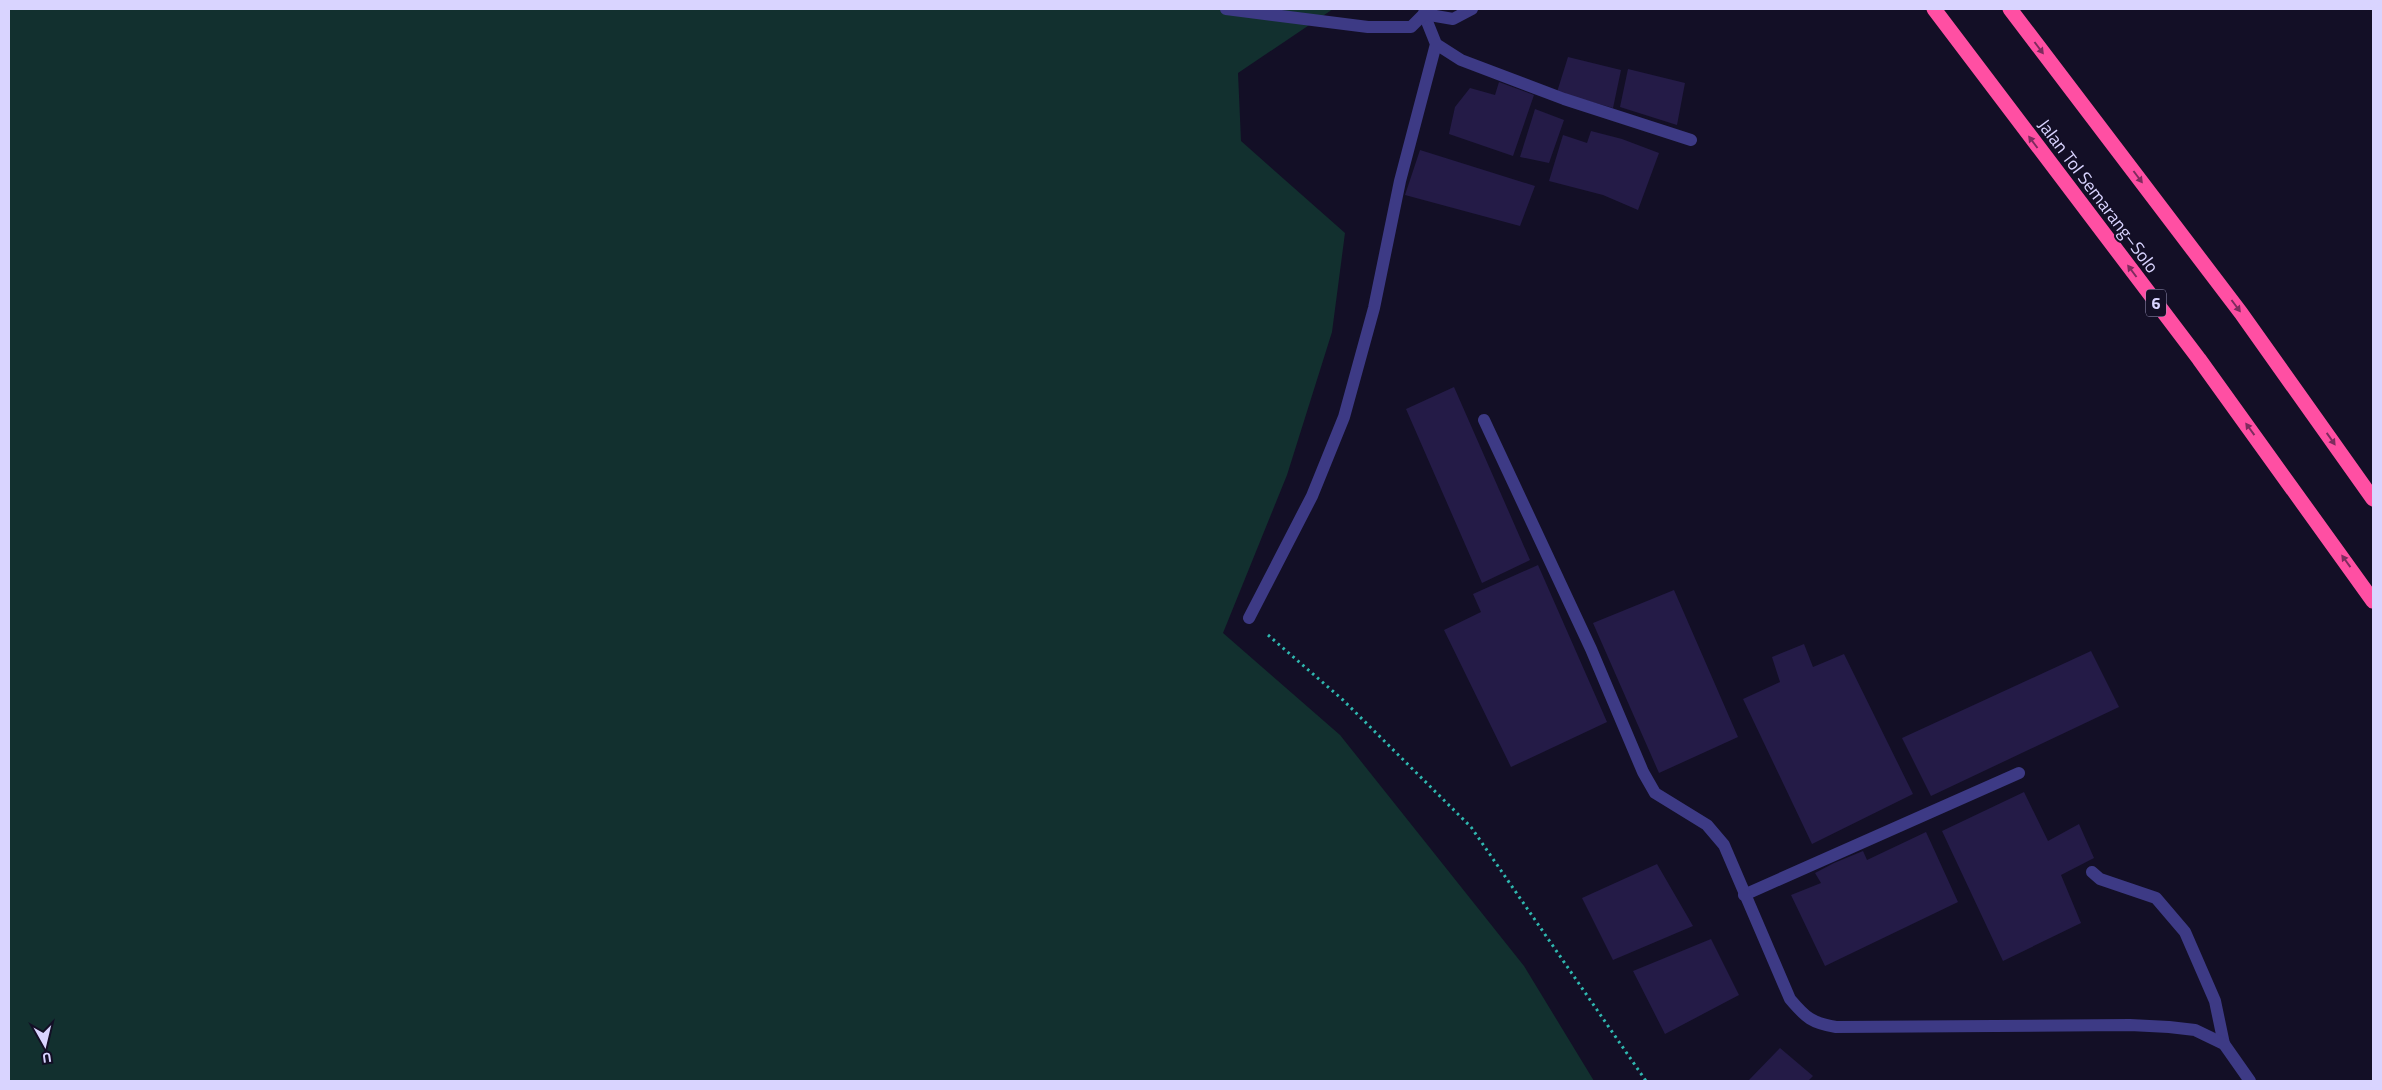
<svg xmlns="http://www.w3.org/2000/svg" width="2382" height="1090" font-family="'Titillium Web',sans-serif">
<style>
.green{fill:#12302f}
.building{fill:#241b47}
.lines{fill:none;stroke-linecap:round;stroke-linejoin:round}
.path{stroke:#2fb8b0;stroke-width:3;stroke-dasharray:2.5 4;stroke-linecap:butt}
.service{stroke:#3d3a85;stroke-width:12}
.minor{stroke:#3d3a85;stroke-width:12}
.tertiary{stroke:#3d3a85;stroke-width:12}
.motorway{stroke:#ff4fa3;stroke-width:15}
.oneway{fill:#7d2c5e}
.labels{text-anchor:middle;stroke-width:4;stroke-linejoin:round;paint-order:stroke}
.shield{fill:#130f26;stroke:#9e99be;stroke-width:1}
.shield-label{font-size:16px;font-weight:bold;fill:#d9d4ff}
.street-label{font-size:18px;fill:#d9d4ff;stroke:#130f26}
</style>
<rect width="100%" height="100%" fill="#130f26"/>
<path class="green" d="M9,9h1324l-95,64 3,68 104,92 -13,99 -45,143 -64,158 117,102 184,231 70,115h-1585z"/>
<path class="building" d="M1568,57l53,13 -8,38 -56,-16z
M1628,69l57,14 -8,42 -57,-18z
M1499,82l35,13 -21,61 -64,-22 6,-27 15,-19 25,7z
M1535,109l29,11 -15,43 -29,-6z
M1591,131l31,8 37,14 -21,57 -35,-15 -54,-14 14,-46 24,8z
M1420,150l115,36 -15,40 -115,-31z
M1454,387l76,173 -48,23 -76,-174z
M1538,565l69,157 -96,45 -67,-137 37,-18 -8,-18z
M1674,590l64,147 -79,36 -66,-150z
M1804,644l9,23 31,-13 69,140 -101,50 -69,-145 37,-17 -8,-25z
M2091,651l28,56 -188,89 -29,-58z
M2024,792l24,49 31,-17 15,34 -33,17 20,48 -78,38 -61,-130z
M1926,832l32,70 -133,64 -34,-71 30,-12 -6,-10 19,-10 29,-12 4,9z
M1657,864l36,62 -80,34 -31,-62z
M1711,939l28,56 -74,39 -32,-63z
M1780,1048l33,28 -5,5h-60z"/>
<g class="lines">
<path class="path" d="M1268,635l75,65 128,127 175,254"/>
<path class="service" d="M1436,44l25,16 103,39 127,41
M1249,618l63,-122 32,-79 30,-109 26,-127 36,-137 -12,-30 1,-5
M2092,872l8,7 56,19 29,34 30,69 9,43
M1744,895l275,-122"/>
<path class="minor" d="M1484,420l107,229 52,123 12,21 52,32 17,20 66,154c16,19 22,24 46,28l294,-2 39,2 26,3 29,14 26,37"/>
<path class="tertiary" d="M1226,9l142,18h43l13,-13 29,5 19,-10"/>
<path class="motorway" d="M1934,9l265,350 174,242
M2010,9l231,304 132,186"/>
</g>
<defs><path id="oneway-solid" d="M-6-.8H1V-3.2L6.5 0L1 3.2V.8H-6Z" transform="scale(1.25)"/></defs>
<g class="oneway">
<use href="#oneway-solid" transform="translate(2039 48) rotate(53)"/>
<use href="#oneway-solid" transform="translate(2033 142) rotate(-127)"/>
<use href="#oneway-solid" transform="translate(2138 177) rotate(53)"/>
<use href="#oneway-solid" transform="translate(2132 271) rotate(-127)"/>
<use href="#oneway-solid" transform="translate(2236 306) rotate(53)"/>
<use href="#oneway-solid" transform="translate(2250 429) rotate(-126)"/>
<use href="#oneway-solid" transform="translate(2331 439) rotate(55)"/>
<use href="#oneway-solid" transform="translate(2346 561) rotate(-126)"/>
</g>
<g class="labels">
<rect class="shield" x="2146" y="289.5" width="20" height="27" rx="4"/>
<g class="shield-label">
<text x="2156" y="309">6</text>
</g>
<g class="street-label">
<text transform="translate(2098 196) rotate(53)" y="6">Jalan Tol Semarang–Solo</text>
</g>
</g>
<rect width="2382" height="1090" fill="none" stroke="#d9d4ff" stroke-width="20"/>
<g transform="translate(45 1045) rotate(172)" stroke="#130f26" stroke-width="4" paint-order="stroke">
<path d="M0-4L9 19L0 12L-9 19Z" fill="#d9d4ff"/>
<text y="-8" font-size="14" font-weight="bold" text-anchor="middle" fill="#d9d4ff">U</text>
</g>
</svg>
